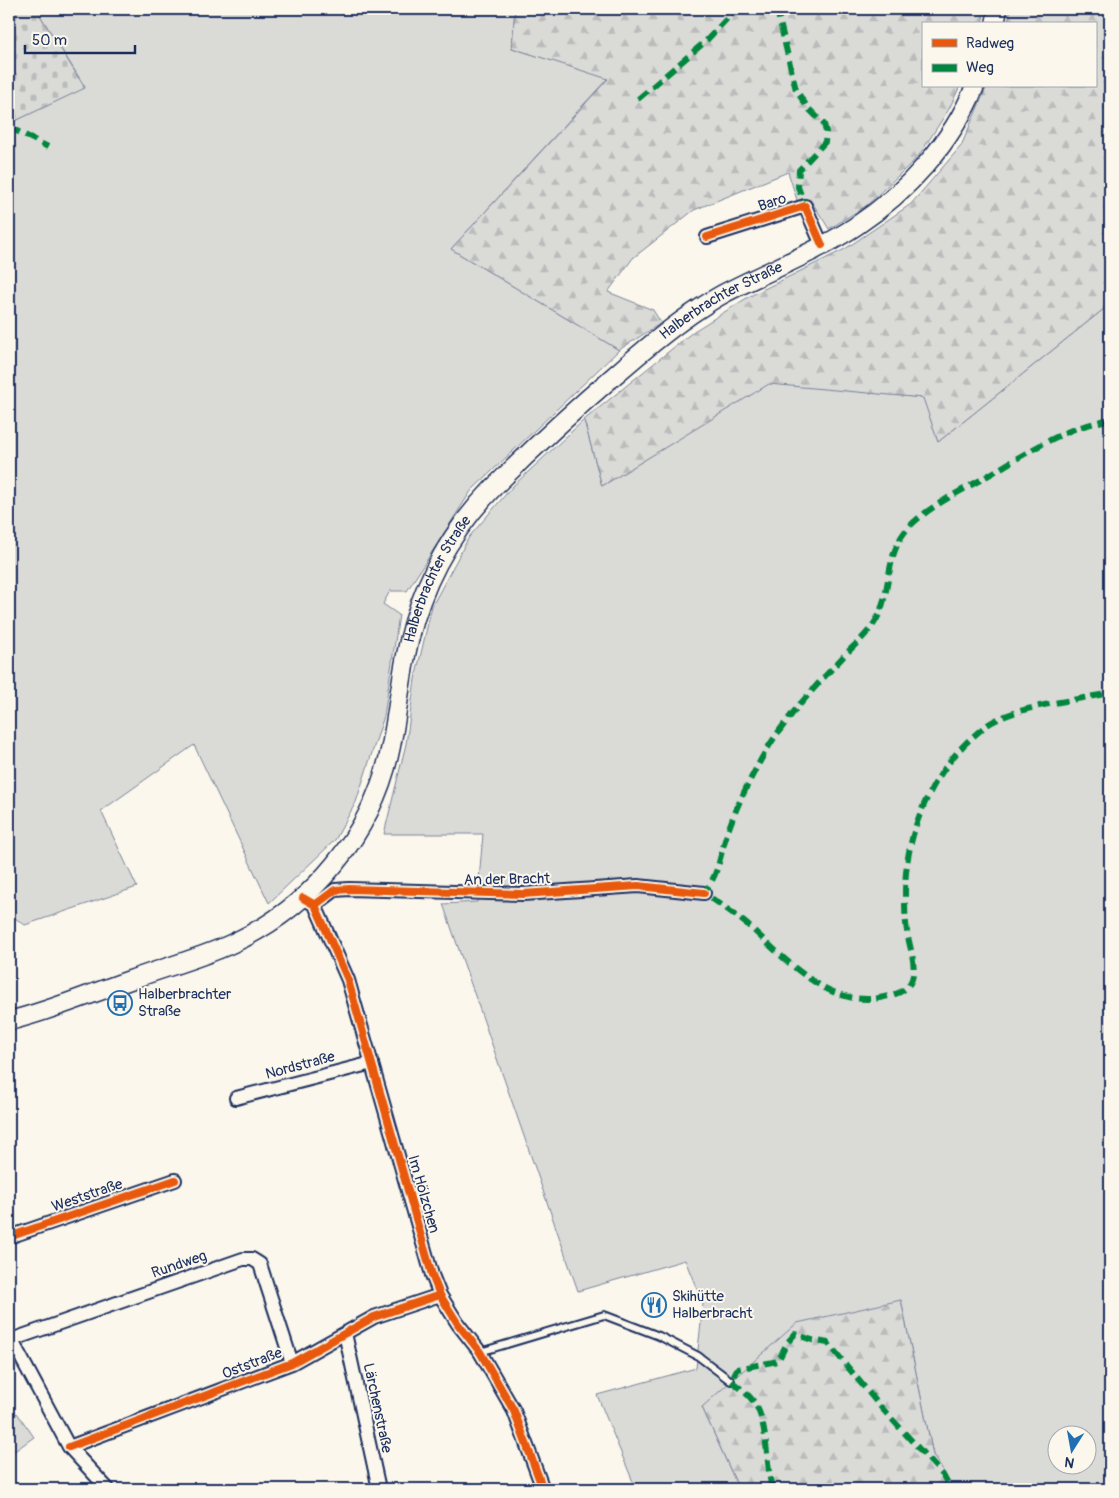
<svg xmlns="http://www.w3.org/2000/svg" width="1119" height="1498" font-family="Pangolin,sans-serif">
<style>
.green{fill:#dadad7;stroke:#7a849a;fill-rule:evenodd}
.forest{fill:url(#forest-firs);stroke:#7a849a}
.cemetery{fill:url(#cemetery-stones);stroke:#7a849a}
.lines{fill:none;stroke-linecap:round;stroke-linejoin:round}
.service-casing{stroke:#1b2f5e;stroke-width:10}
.minor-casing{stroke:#1b2f5e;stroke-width:16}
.secondary-casing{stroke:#1b2f5e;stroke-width:21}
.service{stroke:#fbf7ec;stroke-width:6}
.minor{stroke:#fbf7ec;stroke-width:12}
.secondary{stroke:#fbf7ec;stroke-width:18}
.quiet{stroke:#00873e;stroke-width:6;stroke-dasharray:12 6;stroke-linecap:butt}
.cycleway-casing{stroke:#fbf7ec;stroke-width:11}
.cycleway{stroke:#e8590c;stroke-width:8}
.labels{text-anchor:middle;stroke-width:4;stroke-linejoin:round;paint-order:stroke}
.street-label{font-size:15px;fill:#1b2f5e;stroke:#fbf7ec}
.poi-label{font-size:15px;fill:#1b2f5e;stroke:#fbf7ec;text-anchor:start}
</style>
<defs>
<pattern id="forest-firs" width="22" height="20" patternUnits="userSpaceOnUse" patternTransform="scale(1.25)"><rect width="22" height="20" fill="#dadad7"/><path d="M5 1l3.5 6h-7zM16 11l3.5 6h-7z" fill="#babbbb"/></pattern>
<pattern id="cemetery-stones" width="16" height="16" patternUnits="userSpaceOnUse" patternTransform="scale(1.25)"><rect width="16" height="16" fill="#dadad7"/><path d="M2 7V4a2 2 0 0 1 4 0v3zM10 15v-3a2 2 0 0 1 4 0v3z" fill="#babbbb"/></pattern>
</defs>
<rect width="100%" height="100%" fill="#fbf7ec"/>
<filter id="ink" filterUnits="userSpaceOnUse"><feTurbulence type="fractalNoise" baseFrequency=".02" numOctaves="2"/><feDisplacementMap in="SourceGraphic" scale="10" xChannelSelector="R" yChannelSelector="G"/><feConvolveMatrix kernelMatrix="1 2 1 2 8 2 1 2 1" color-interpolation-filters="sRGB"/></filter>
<g filter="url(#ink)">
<path class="green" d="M36,9h479l-3,39 96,30 -157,171 168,101 -148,141 -64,100h-17l-7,13 16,11 -15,101 -28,86 -21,38 -66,63 -75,-158 -93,66 36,76 -112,38 -16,-11v-793l4,1 72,-35z
M1110,304v1185h-156l-21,-34 -32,-155 -199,107 37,82h-103l-39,-94 99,-27 7,-64 -18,-44 -107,31 -135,-387 34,-2 6,-68h-99l22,-90 9,-65 17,-73 37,-69 44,-51 71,-66 18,66 167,-103 155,15 14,44zM1056,1436h30v30h-30z
M17,1413l17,24 -25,18v-36z"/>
<path class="forest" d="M515,9h470l-3,15h-59v62h37l-11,23 -31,48 -52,49 -37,23 -19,-30 -12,4 -10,-31 -94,38 -61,48 -25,34 45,18 8,13 -42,27 -168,-101 157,-170 -96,-31z
M1011,9h99v295l-172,138 -15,-44 -154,-14 -167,102 -18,-66 110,-89 56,-35 95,-47 66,-45 50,-58 26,-60h108v-62h-88z
M901,1300l32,155 21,34h-215l-37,-82 95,-84z"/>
<path class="cemetery" d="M9,9h27l49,79 -72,34 -4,-1z"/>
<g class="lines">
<defs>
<path id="service" d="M480,1352l124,-37 55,21 39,20 33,25"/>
<path id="minor" d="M707,237l98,-31 17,39
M303,898l12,7 33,75 84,295 8,20 18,29 22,28 34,59 29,78
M315,905l20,-15 14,-1 174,5 115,-8 66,7
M236,1098l136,-35
M9,1237l166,-57
M345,1333l34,156
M9,1335l60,112 39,42
M11,1340l232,-81h9l8,5 32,99
M69,1447l223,-84 82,-46 66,-22"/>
<g id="secondary">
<path d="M995,24l3,-15"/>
<path id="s1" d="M9,1021c41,-10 81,-27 121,-41 33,-12 70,-22 101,-36 80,-36 143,-111 160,-198 7,-35 10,-71 18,-105 14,-60 43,-111 85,-154 39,-39 79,-76 121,-112 23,-20 46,-40 72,-58 12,-8 23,-16 36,-23 44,-23 92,-41 133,-68 51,-34 96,-83 119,-140"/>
</g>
</defs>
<use href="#service" class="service-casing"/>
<use href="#minor" class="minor-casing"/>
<use href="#secondary" class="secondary-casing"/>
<use href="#service" class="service"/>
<use href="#minor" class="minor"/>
<use href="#secondary" class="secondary"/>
<path class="quiet" d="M775,9l2,1 19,80 12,18 16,16 2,8 -1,10 -26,28 -1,17 7,19
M638,99l68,-58 30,-32
M9,127l39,20
M1110,419c-14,4 -30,7 -43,13 -29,13 -56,30 -83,46 -23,13 -64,33 -80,55 -20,27 -12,65 -31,92 -9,13 -21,22 -31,33 -31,33 -63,67 -84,107 -12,22 -23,45 -31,69 -8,23 -7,38 -23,59 16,11 32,22 46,34 38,34 81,85 138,69 10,-2 20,-6 24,-17 5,-15 -3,-33 -5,-48 -2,-12 -2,-25 -2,-38 0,-55 22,-111 61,-150 9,-8 19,-18 30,-23 30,-15 81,-20 114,-27
M772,1489c-6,-24 -4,-67 -18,-87 -6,-8 -15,-15 -23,-21l6,-12 41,-8 9,-18 8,-9 17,6 16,3 51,62 64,70 7,14"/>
<defs>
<path id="cycleway" d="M707,237l98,-31 17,39
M303,898l12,7 33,75 84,295 8,20 18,29 22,28 34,59 29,78
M315,905l20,-15 14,-1 174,5 115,-8 66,7
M9,1237l166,-57
M69,1447l223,-84 82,-46 66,-22"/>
</defs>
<use href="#cycleway" class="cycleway-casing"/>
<use href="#cycleway" class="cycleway"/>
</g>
</g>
<defs>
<symbol id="bus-ring" viewBox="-11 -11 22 22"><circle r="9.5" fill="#fbf7ec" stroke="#1f6fb2" stroke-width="1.5"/><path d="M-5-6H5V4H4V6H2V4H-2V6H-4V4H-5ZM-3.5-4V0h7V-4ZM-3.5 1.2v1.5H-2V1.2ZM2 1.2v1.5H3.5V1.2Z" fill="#1f6fb2"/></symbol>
<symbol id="restaurant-ring" viewBox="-11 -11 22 22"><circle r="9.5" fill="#fbf7ec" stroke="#1f6fb2" stroke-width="1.5"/><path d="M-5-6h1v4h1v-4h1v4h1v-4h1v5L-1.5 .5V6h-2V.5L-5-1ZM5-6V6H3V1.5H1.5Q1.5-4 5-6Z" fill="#1f6fb2"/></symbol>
</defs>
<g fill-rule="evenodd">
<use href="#bus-ring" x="106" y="989" width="28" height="28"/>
<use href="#restaurant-ring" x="640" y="1291" width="28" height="28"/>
</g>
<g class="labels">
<g class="street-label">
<text transform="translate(772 202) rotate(-18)" y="5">Baro</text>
<text dy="5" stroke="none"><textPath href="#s1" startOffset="1079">Halberbrachter Straße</textPath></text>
<text dy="5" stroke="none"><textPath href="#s1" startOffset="674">Halberbrachter Straße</textPath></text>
<text transform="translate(507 879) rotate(-1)" y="5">An der Bracht</text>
<text transform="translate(300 1065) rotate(-15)" y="5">Nordstraße</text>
<text transform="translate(424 1194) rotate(74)" y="5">Im Hölzchen</text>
<text transform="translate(87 1195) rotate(-19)" y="5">Weststraße</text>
<text transform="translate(179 1264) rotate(-19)" y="5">Rundweg</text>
<text transform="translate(252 1363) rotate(-21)" y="5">Oststraße</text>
<text transform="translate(378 1408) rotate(78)" y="5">Lärchenstraße</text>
</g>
<g class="poi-label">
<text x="138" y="999">Halberbrachter<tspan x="138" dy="17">Straße</tspan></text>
<text x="672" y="1301">Skihütte<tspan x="672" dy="17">Halberbracht</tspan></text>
</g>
</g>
<rect width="1119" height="1498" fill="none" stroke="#fbf7ec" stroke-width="30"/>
<rect x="15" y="15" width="1089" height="1468" fill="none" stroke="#1b2f5e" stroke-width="2" filter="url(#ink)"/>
<rect x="922" y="22" width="175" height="65" fill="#fbf7ec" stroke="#a1a7b3"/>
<rect x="932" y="39" width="25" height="8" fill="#e8590c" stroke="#a1a7b3"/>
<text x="966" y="48" font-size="15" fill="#1b2f5e">Radweg</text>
<rect x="932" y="64" width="25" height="8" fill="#00873e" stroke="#a1a7b3"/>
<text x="966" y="72" font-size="15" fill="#1b2f5e">Weg</text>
<g transform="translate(1072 1450) rotate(191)"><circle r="24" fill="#fbf7ec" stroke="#a1a7b3"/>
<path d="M0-4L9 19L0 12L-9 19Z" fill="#1f6fb2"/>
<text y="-8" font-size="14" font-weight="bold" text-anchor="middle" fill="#1b2f5e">N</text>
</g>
<path d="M25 45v8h110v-8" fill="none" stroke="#1b2f5e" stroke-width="2.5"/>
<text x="32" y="45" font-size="15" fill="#1b2f5e" stroke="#fbf7ec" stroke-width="4" paint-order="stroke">50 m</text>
</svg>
